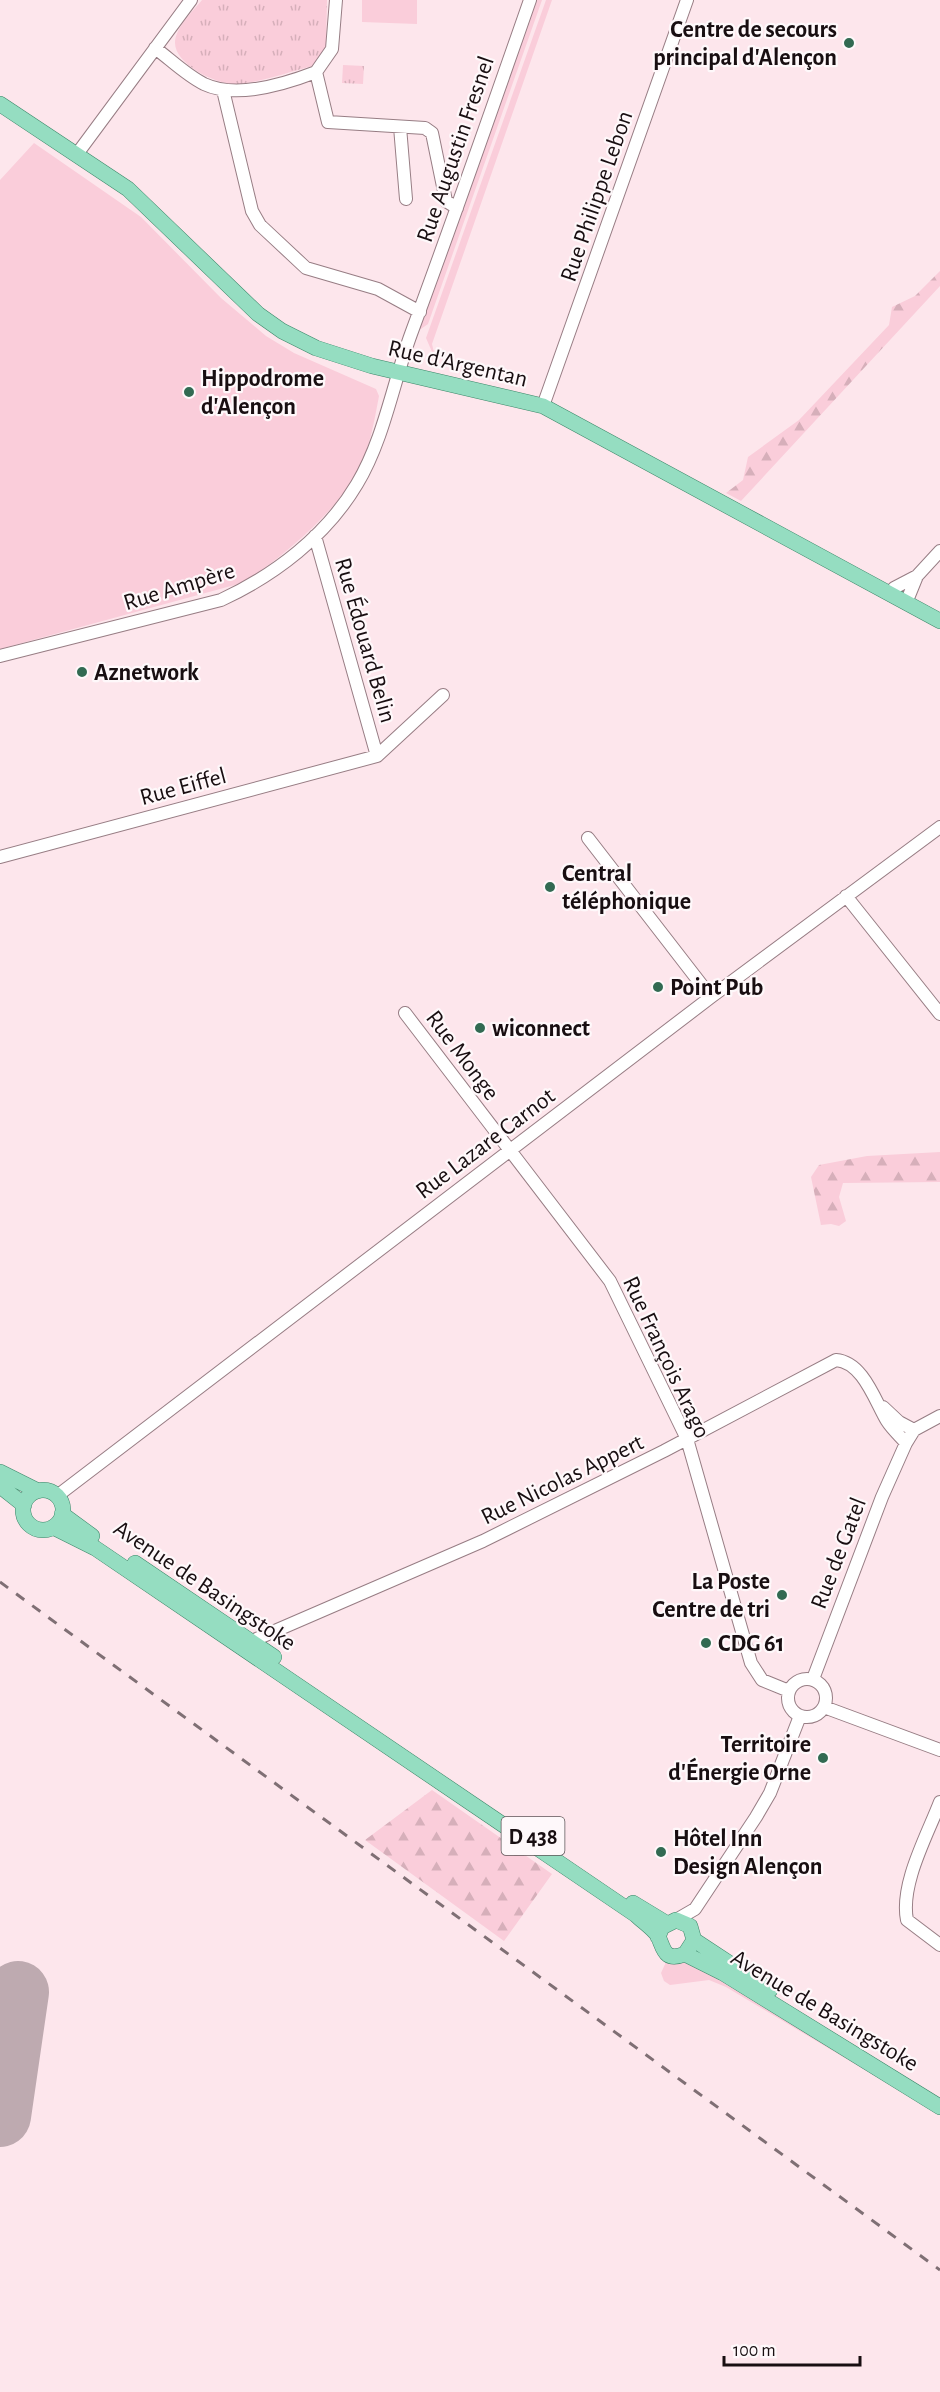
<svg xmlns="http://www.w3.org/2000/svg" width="940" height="2392" font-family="'Alegreya Sans',sans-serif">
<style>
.green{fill:#facdda}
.forest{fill:url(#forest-firs)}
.park{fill:url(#park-tufts)}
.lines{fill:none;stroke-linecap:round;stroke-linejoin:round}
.runway{stroke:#beaab0;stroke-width:62}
.minor-casing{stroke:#977d84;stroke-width:14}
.major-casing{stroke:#3b8668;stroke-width:16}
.minor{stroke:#fff;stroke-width:12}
.major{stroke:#95ddc1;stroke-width:15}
.rail{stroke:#7f6f74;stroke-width:3;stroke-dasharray:10 10;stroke-linecap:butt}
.poi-dot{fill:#326a52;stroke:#fef8fa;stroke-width:2}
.labels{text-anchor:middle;stroke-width:4.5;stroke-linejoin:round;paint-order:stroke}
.shield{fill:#fef8fa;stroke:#5d5457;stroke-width:1.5}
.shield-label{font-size:22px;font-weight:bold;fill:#180e11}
.poi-label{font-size:24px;font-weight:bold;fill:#180e11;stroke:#fef8fa;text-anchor:start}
.street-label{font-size:24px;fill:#180e11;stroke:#fef8fa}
</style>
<defs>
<pattern id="forest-firs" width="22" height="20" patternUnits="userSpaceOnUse" patternTransform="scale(1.5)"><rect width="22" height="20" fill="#facdda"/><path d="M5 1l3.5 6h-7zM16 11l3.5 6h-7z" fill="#d6afba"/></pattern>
<pattern id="park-tufts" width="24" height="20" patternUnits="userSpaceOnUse" patternTransform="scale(1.5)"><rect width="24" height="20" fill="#facdda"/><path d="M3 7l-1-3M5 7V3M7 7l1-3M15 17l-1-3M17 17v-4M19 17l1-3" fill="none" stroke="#d6afba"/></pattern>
</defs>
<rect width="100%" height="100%" fill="#fde6ec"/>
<path class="green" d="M362,0h55v24l-55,-2z
M535,0h7l-114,324 -10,7z
M546,0h6l-120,344 4,17 -10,-23z
M34,143l107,74 80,81 45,38 28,17 82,36 3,7c-5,26 -9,52 -21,75 -20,39 -79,90 -116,112l-242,66v-469z
M666,1962h26l198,123 -164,-98 -17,-7 -39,5 -6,-4 -3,-8z"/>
<path class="forest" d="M940,271v15l-199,215 -15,-8 17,-13 5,-23 51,-37 90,-95 3,-18 23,-11z
M940,1152v30l-97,1 -4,14 7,24 -7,5 -8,-2 -10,1 -10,-48 8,-12 48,-9z
M432,1790l120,84 -48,67 -139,-101z"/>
<path class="park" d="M202,0h125l-1,46 -14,20c-23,6 -48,15 -72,18 -20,3 -65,-19 -65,-41 0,-15 18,-32 27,-43z
M343,65l21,1 -1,18 -21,-1z"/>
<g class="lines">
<path class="runway" d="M0,2116l18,-124"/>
<defs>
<path id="minor" d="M155,48c15,11 31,27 49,36 32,15 81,0 112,-12
M316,72l12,50 97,6 7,5 14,68 11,7
M316,72l16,-23 4,-49
M223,90l29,121 8,14 46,43 72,21 42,23
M400,127l6,72
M77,154l114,-154
M543,406l144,-406
M315,536l62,220
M891,595l3,-7 23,-12 23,-25
M906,603l11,-27
M0,656l221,-56c54,-25 105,-64 136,-116 27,-45 36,-101 54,-150 41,-111 80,-222 119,-334
M588,838l123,159
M0,857l377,-101 66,-61
M846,896l94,118
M405,1013l205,268 77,158 64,224 11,17 27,11
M883,1407l16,15 15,8
M57,1496l654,-499 229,-170
M247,1649l5,-8 9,-4 222,-96 181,-90 172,-91c27,2 39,41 51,61 5,8 13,15 19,22
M788 1698a19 19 0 1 1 38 0a19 19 0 1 1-38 0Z
M813,1679l69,-182 24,-54 8,-13 26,-14
M824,1707l116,43
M940,1802c-13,34 -40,82 -33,118l33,25
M676,1920l19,-11 61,-92 14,-24 30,-77"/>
<path id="major" d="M0,104l128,85 130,125 24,17 34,17 56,18 171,40 397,215
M0,1472l38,19
M0,1486l24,19
M23 1510a20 20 0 1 1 40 0a20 20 0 1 1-40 0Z
M62,1514l30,22
M53,1527l42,21 541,367c6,6 18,14 22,21 6,13 6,26 27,18l9,-14 -4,-14 -14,-6 -14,7 -4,10
M135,1563l139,94
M633,1903l33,20
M694,1940l76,50
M685,1954l38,19 217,134"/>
</defs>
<use href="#minor" class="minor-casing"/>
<use href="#major" class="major-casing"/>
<use href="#minor" class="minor"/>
<use href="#major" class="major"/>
<path class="rail" d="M0,1582l940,688"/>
</g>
<g class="poi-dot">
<circle cx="849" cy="43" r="6"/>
<circle cx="189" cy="392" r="6"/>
<circle cx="82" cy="672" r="6"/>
<circle cx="550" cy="887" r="6"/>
<circle cx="658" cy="987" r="6"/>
<circle cx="480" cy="1028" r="6"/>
<circle cx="782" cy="1595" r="6"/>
<circle cx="706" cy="1643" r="6"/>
<circle cx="823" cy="1758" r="6"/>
<circle cx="661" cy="1852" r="6"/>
</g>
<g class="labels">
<rect class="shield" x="501.5" y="1817" width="63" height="38" rx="4.5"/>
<g class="shield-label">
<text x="533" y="1844">D 438</text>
</g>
<g class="poi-label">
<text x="837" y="37" text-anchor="end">Centre de secours<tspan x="837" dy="28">principal d'Alençon</tspan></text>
<text x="201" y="386">Hippodrome<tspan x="201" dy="28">d'Alençon</tspan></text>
<text x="94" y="680">Aznetwork</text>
<text x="562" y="881">Central<tspan x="562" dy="28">téléphonique</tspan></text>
<text x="670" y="995">Point Pub</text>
<text x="492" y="1036">wiconnect</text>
<text x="770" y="1589" text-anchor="end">La Poste<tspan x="770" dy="28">Centre de tri</tspan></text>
<text x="718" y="1651">CDG 61</text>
<text x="811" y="1752" text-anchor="end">Territoire<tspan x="811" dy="28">d'Énergie Orne</tspan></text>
<text x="673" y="1846">Hôtel Inn<tspan x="673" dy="28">Design Alençon</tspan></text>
</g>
<g class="street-label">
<text transform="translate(455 149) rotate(-71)" y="8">Rue Augustin Fresnel</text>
<text transform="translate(596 196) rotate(-71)" y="8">Rue Philippe Lebon</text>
<text transform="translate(458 363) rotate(13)" y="8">Rue d'Argentan</text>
<text transform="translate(179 586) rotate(-17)" y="8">Rue Ampère</text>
<text transform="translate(366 640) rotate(74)" y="8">Rue Édouard Belin</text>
<text transform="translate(183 786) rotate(-15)" y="8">Rue Eiffel</text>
<text transform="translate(463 1055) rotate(53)" y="8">Rue Monge</text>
<text transform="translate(485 1143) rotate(-37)" y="8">Rue Lazare Carnot</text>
<text transform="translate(667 1357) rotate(65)" y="8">Rue François Arago</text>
<text transform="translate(562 1479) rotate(-26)" y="8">Rue Nicolas Appert</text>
<text transform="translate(838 1553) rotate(-69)" y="8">Rue de Gatel</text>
<text transform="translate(205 1585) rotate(34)" y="8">Avenue de Basingstoke</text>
<text transform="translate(825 2010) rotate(31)" y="8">Avenue de Basingstoke</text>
</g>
</g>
<path d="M724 2356v9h136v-9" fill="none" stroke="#180e11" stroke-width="3"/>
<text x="733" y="2356" font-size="18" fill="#180e11" stroke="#fef8fa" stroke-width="4.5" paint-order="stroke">100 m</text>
</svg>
